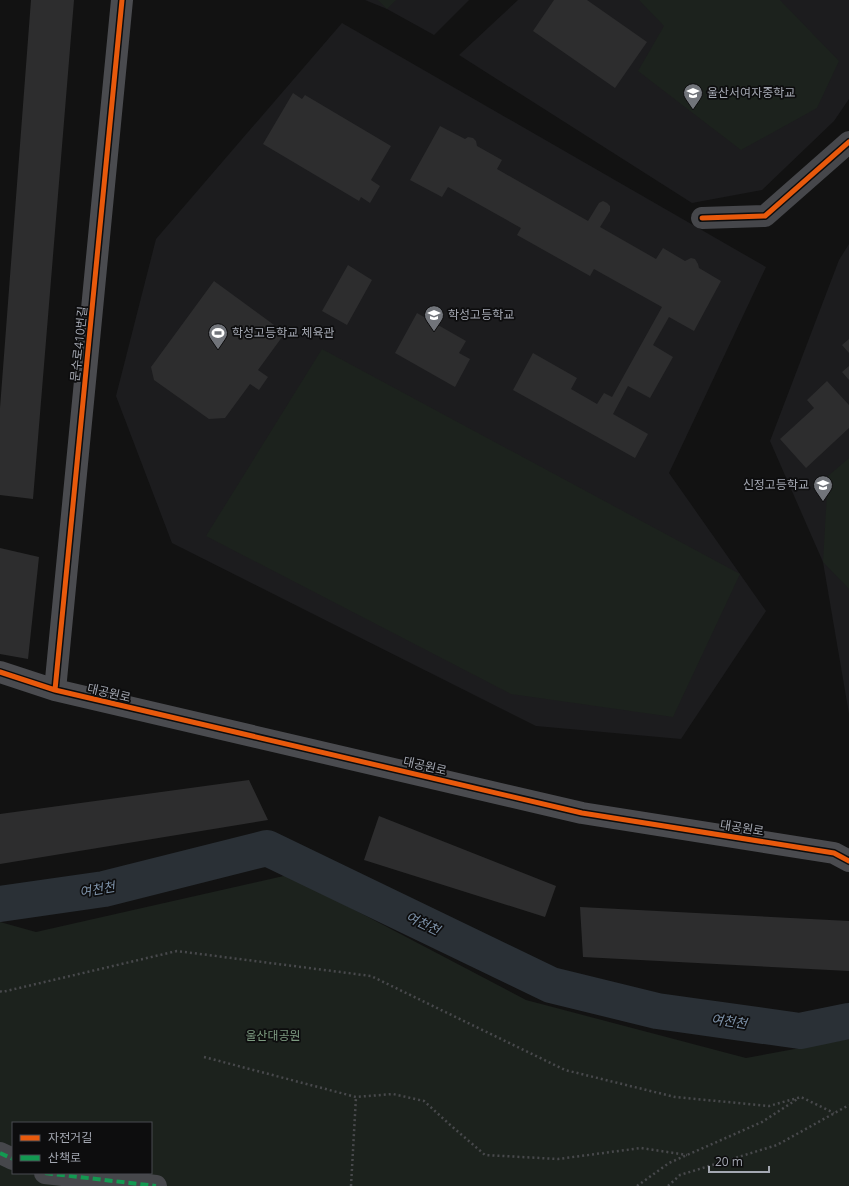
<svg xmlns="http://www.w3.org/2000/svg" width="849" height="1186" font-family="'Open Sans','Noto Sans KR',sans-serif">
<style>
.built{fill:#1c1c1e}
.green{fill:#1c221d;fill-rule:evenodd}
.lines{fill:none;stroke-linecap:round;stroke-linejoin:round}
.river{stroke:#2a3036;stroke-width:36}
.building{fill:#2d2d2e}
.path{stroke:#48494c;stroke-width:2.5;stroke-dasharray:2 3;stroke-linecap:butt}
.street{stroke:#46474b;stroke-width:22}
.secondary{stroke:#4a4b4f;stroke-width:22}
.quiet{stroke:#139951;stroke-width:4;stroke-dasharray:8 4;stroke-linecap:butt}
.cycleway-casing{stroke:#0d0d0e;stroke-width:8}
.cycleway{stroke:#e8590c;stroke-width:5}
.labels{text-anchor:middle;stroke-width:3.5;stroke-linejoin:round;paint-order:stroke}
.poi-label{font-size:12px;fill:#a4a8b2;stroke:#0d0d0e;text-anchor:start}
.street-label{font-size:12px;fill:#a4a8b2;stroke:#0d0d0e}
.park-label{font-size:12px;fill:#7d9b80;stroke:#0d0d0e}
.water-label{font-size:13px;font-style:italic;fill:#7e93aa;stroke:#0d0d0e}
</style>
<rect width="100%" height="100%" fill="#121212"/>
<path class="built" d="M365,0h104l-35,35 -47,-26z
M518,0h331v99l-15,22 -72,69 -70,13 -233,-148z
M342,23l424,244 -97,206 97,138 -85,128 -145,-13 -364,-183 -56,-147 40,-157z
M849,244v470l-26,-152 -53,-121 69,-181z"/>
<path class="green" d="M378,0h18l-9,9z
M639,0h141l59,61 -22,47 -76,42 -103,-79 26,-45z
M322,349l418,225 -67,143 -162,-23 -305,-158z
M849,458v131l-26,-27 5,-86z
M288,875l238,125 220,58 103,-19v147h-849v-264l36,10zM13,1123h138v50h-138z"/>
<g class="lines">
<path class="river" d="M0,904l104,-15 163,-41 284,137 106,26 143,20 49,-10"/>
</g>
<path class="building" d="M31,0h43l-41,499 -33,-4v-87z
M554,0h33l60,42 -32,46 -82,-57z
M293,93l9,6 3,-4 86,51 -20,34 9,6 -10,17 -9,-6 -2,4 -96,-57z
M440,126l25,13 3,-2 5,1 3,3 1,5 25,14 -5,9 91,52 11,-18 4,-2 4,2 3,3v5l-10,16 56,32 7,-11 22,13 6,-3 4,1 3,5 1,4 22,13 -27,50 -25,-14 -16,28 20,12 -23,41 -22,-12 -15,28 35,20 -13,24 -122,-68 20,-37 44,25 -6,11 26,15 7,-11 8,4 50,-90 -68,-38 -4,7 -73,-41 4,-7 -73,-41 -6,10 -32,-17z
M348,265l24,15 -25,45 -25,-14z
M214,281l71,52 -27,37 10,7 -9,13 -9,-6 -25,34 -16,1 -55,-39 -3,-13z
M417,313l49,28 -7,12 11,6 -15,28 -60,-34z
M849,339v14l-7,-8z
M849,366v14l-7,-8z
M827,381l22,24v23l-43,40 -26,-29 34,-31 -7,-8z
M0,548l39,9 -11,102 -28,-5z
M249,780l19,40 -268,44v-50z
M379,816l177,70 -11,31 -181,-57z
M580,907l269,14v50l-266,-14z"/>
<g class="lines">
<path class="path" d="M0,991l2,1 175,-41 194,25 194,94 110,27 94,9 32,-9 33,16
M204,1057l152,40 37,-3 31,7 24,22 37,32 73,4 83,-11 46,7
M351,1186l5,-89
M637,1186l32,-23 93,-41 37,-24
M668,1186l12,-11 97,-30 72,-40"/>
<path class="street" d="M702,218l63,-2 84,-74
M0,1153l13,6
M45,1173l111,13"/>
<path class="secondary" d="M0,672l55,18 527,123 252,40 15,8
M55,690l67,-690"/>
<path class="quiet" d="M0,1153l13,6
M45,1173l111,13"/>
<defs>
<path id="cycleway" d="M702,218l63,-2 84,-74
M0,672l55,18 527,123 252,40 15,8
M55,690l67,-690"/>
</defs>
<use href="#cycleway" class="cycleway-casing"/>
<use href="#cycleway" class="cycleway"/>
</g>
<defs>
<symbol id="school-pin" viewBox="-11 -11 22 30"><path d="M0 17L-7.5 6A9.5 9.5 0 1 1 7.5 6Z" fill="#71747a" stroke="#0d0d0e"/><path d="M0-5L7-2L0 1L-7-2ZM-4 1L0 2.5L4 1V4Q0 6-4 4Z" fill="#fff"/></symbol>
<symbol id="stadium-pin" viewBox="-11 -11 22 30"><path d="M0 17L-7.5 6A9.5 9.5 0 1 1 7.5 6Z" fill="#71747a" stroke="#0d0d0e"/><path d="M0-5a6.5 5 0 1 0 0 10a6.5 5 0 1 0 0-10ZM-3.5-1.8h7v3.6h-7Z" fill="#fff"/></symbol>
</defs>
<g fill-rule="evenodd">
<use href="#school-pin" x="682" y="82" width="22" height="30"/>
<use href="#school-pin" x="423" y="304" width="22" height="30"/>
<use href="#stadium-pin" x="207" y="322" width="22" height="30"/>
<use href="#school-pin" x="812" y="474" width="22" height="30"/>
</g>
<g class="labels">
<g class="poi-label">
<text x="707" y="97">울산서여자중학교</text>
<text x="448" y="319">학성고등학교</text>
<text x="232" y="337">학성고등학교 체육관</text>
<text x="809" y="489" text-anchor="end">신정고등학교</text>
</g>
<g class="street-label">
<text transform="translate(79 344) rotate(-84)" y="4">문수로410번길</text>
<text transform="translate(109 693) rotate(13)" y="4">대공원로</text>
<text transform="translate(425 766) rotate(13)" y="4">대공원로</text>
<text transform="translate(742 828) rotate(9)" y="4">대공원로</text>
</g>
<g class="park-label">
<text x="273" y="1040">울산대공원</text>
</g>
<g class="water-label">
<text transform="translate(97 889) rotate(-10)" y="5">여천천</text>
<text transform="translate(423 923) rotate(26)" y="5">여천천</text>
<text transform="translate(729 1021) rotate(8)" y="5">여천천</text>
</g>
</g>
<rect x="12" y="1122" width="140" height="52" fill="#0d0d0e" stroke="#494b50"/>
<rect x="20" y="1135" width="20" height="6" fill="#e8590c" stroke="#494b50"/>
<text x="48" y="1142" font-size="12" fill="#a4a8b2">자전거길</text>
<rect x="20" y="1155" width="20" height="6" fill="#139951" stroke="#494b50"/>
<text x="48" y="1162" font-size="12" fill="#a4a8b2">산책로</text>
<path d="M709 1166v6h60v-6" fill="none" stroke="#a4a8b2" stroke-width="2"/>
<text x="715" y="1166" font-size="12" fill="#a4a8b2" stroke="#0d0d0e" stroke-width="3" paint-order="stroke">20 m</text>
</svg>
